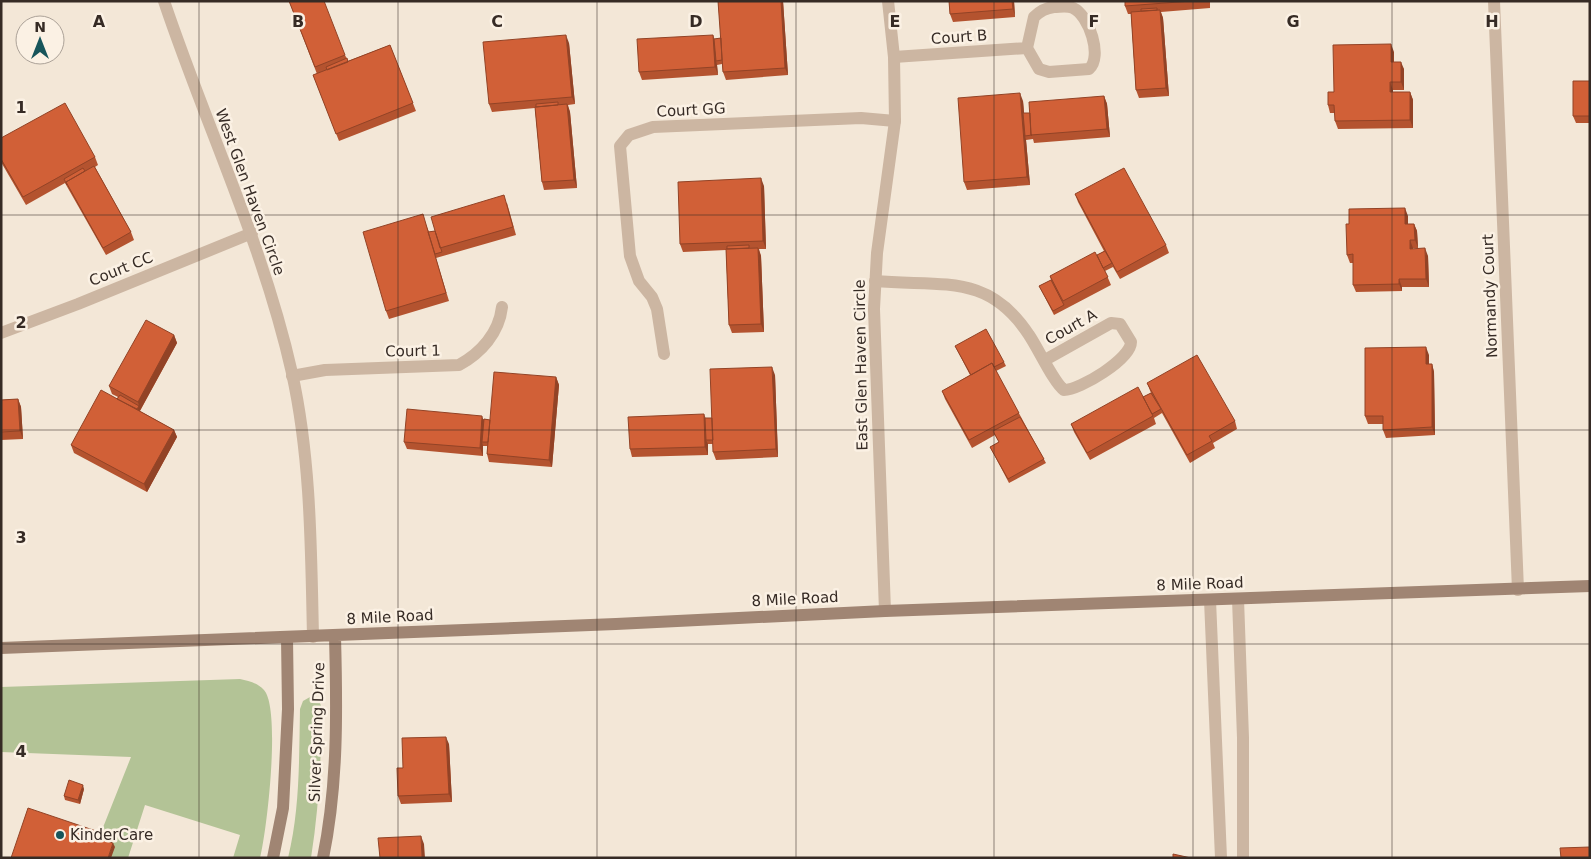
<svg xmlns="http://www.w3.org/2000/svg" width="1591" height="859" font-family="'DejaVu Sans',sans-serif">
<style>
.green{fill:#b3c396}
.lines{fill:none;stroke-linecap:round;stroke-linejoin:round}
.lane{stroke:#ccb6a2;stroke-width:12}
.street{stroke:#ccb6a2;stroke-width:12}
.secondary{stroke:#a08573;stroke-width:12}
.wall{fill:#b4532f}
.shaded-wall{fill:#924326}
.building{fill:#d16037;stroke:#924326}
.grid{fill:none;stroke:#362b25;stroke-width:1;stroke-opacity:0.55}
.poi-dot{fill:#17555b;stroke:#fbf1e4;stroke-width:2}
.labels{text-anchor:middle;stroke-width:5;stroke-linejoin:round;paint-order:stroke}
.street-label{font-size:15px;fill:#362b25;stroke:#fbf1e4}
.poi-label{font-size:15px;fill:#362b25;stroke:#fbf1e4;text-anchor:start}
.grid-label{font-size:16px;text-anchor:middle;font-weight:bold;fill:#362b25;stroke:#fbf1e4;stroke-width:5;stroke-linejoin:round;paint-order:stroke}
</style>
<rect width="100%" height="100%" fill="#f3e7d7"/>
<path class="green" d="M240,679c9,2 18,4 24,11 17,19 3,141 -4,168h-27l7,-23 -95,-30 -17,53h-17l-11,-23 31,-78 -130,-5v-65z
M310,697l9,3 3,9c-1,50 -3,99 -11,149h-23c12,-49 11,-99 12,-149l3,-8z"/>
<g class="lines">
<path class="lane" d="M894,57l133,-9 12,21 10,3 40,-3c14,-12 0,-54 -16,-61 -6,-3 -13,-1 -19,-1 -9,1 -14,4 -20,10l-7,31
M875,281c66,6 113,-9 154,54 9,13 25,48 35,55 16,0 67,-31 67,-48l-11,-18 -9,-1 -66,37
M1,333l77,-29 174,-71
M664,354l-7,-45 -5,-12 -13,-16 -9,-25 -10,-110 9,-11 24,-8 208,-9 34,3
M292,376l33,-6 134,-5c22,-12 40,-32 43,-58
M1238,599l5,139v120
M1210,600l11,258"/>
<path class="street" d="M164,1c42,125 99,243 128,372 19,86 19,176 21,264
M1494,1l24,589
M885,611l-11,-302 3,-56 18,-132 -1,-64 -6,-56"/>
<path class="secondary" d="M1,648l615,-24 269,-13 705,-25
M273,858l10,-50 5,-99 -1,-71
M323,858c15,-73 14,-148 12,-222"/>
</g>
<path class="wall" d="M289,1l56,54 3,6 42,-16 26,66 -77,30 -26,-66 4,-1z
M718,1h65l5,74 -62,5 -3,-8 -1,-8 -5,1 1,10 -76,5 -3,-8 74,-37 1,4 7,-1z
M949,1h65l1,16 -62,5 -3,-8z
M1125,1h85v7l-49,4 2,6 6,78 -30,2 -3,-8 -5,-76h-3l-3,-8z
M569,43l6,61 -7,1 2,7 7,76 -33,2 -2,-8 -7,-74 -43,4 -3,-8z
M1394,52v10l10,7v21h-11v2h17l3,8v28l-75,1 -3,-8v-8h-5l-2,-8 6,-13z
M1590,81v42h-14l-3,-7z
M1104,96l3,8 3,33 -76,6 -1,-4 -7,1 4,45 -63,5 -3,-8 59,-81 1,12h6z
M1,138l94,19 3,8 -3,2 36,65 3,8 -28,15 -41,-72 -39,22 -25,-43z
M764,186l2,63h-7l2,7 3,76 -32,1 -3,-8 -3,-75 -43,2 -3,-8z
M1075,194l91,51 3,8 -49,26 -7,-12 -8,4 6,14 -57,30 -15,-29 12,-6 -1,-4 47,-21 7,-4 -26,-49z
M507,203l9,32 -80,23 -1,-3 14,46 -60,18 -3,-8 39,-89 4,10 6,-1z
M1408,216v8h6l3,7 1,17h-5v1l15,7 1,31h-27v4l-46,1 -3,-7v-22h-3l-3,-8z
M174,335l3,8 -37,68 34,19 3,7 -30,55 -73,-39 -3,-8 46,-46 1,-2 -6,-3 -3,-8z
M955,346l49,16 2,4 -10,5 50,92 -37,20 -19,-36 9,-5 -4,-7 -23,13 -27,-49 -3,-8 28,-16z
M1429,355v9h3l2,8 1,63 -49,3 -3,-8v-6h-15l-3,-8z
M775,375l3,82 -62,3 -3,-8v-8h-5v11l-76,2 -2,-8 75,-31h7z
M556,377l3,8 -7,82 -63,-5 -2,-8v-8h-4v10l-76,-7 -3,-7 80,-23 6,1z
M1147,383l88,38 2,8 -24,14 2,5 -25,15 -28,-50 -8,5 2,6 -66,36 -16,-28 -3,-8 72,-27 8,-4z
M18,399l3,8 2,32 -22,1v-40z
M449,744l3,58 -51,2 -3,-8 5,-28z
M84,789l-4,15 -15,-4 -1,-4z"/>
<path class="shaded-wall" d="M781,1h2l5,74 -3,-7z
M1012,1h2l1,16 -2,-8z
M1160,10l3,8 6,78 -3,-8z
M566,35l3,8 6,61 -3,-7z
M713,35l3,8v18l1,4 1,10 -3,-8z
M1391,44l3,8v18l-3,-8z
M1401,62l3,7v21l-3,-8z
M1390,82l3,8v10l-3,-8z
M1410,92l3,8v28l-3,-8z
M1020,93l3,8 3,34 -1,1 1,4 4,45 -3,-8z
M1104,96l3,8 3,33 -3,-8z
M567,104l3,8 7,76 -3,-8z
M761,178l3,8 2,63 -3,-8z
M1405,208l3,8v15l-3,-7z
M1414,224l3,7 1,17 -3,-8z
M1410,240l3,8v9l-3,-8z
M758,248l3,8 3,76 -3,-8z
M1425,248l3,8 1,31 -3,-8z
M1399,279l3,8v4l-3,-7z
M174,335l3,8 -40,73 -1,-4 3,-6 -1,-4z
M1426,347l3,8v17l-3,-8z
M1432,364l2,8 1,63 -3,-8z
M772,367l3,8 3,82 -2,-8z
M556,377l3,8 -7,82 -3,-7z
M18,399l3,8 2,32 -3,-8z
M704,414l3,8 -1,18 2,4v11l-3,-8z
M482,416l3,8 -3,18 1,4v10l-3,-8z
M174,430l3,7 -30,55 -3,-8z
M446,737l3,7 3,58 -3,-8z
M83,785l1,4 -4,15 -2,-4z
M102,833l2,4 -2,6 -2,-4z
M421,836l3,8 1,14h-3z
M113,843l2,4 -4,11h-3z"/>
<path class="building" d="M289,1h35l21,54 -30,12z
M718,1h63l4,67 -62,4z
M949,1h63l1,8 -63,5z
M1125,1h67l-67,5z
M1157,8v2l-16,1v-2z
M1160,10l6,78 -30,2 -5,-78z
M566,35l6,62 -83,7 -6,-62z
M713,35l2,32 -76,5 -2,-33z
M721,38l1,22 -6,1 -2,-22z
M1391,44v18h10v20h-11v10h20v28l-75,1 -1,-16h-6v-13h6l-1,-47z
M390,45l23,58 -77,31 -23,-59z
M347,58l1,4 -21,8 -1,-3z
M1573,81h17v35h-17z
M1020,93l7,84 -63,5 -6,-84z
M1104,96l3,33 -76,6 -2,-33z
M558,102v3l-22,2v-3z
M65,103l30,54 -72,40 -22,-38v-21z
M567,104l7,76 -32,2 -7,-75z
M1023,113h7l1,22h1l-7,1z
M94,166l37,66 -28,16 -37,-66z
M83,168l2,3 -19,11 1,3 -3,-6z
M1124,168l42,77 -49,27 -42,-78z
M761,178l2,63 -83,3 -2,-62z
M504,195l9,32 -73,21 -9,-31z
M1405,208v16h9l1,16h-5v9l15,-1 1,31h-27v5l-46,1v-31l-6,1 -1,-31h3v-15z
M423,214l23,79 -60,18 -23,-79z
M435,231l7,21 -7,2 -7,-22z
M749,245v3l-22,1v-3z
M758,248l3,76 -32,1 -3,-76z
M1105,251l7,12 -9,5 -6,-13z
M1095,252l13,25 -45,24 -13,-25z
M1051,280l13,25 -11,6 -14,-25z
M146,320l28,15 -36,67 -29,-16z
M986,329l18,33 -10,5 -2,-4 -21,12 -16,-29z
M1426,347v17h6v63l-49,3v-14h-18v-68z
M1197,355l38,66 -26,15 3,5 -25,14 -40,-72z
M992,363l27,50 -50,27 -27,-49z
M772,367l4,82 -63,3 -3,-83z
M494,372l62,5 -7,83 -62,-6z
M1138,387l15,29 -66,37 -16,-29z
M101,390l73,40 -30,54 -73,-39z
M1151,393l10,16 -9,5 -9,-17z
M120,395l19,11 -2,3 -20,-10z
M18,399l2,32 -19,1v-32z
M407,409l75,7 -2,32 -76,-6z
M704,414l1,33 -75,2 -2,-32z
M1020,417l24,42 -36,20 -18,-32 9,-5 -6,-11z
M705,418h7l1,22h-7z
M484,419l6,1 -2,22h-6z
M446,737l3,57 -51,2 -1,-28h6l-1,-30z
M69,780l14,5 -5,15 -14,-4z
M28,808l74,25 -2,6 13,4 -5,15h-97z
M421,836l1,22h-42l-2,-20z
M1590,847v11h-29l-1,-10z
M1173,854l18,4h-18z"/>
<path class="grid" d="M199,1v857M398,1v857M597,1v857M796,1v857M994,1v857M1193,1v857M1392,1v857M1,215h1589M1,430h1589M1,644h1589"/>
<circle class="poi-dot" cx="60" cy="835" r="5"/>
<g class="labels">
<g class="street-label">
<text transform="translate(959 37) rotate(-4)" y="5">Court B</text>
<text transform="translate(691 110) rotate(-3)" y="5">Court GG</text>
<text transform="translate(250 192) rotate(70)" y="5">West Glen Haven Circle</text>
<text transform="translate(121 269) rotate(-22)" y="5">Court CC</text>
<text transform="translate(1490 296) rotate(-92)" y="5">Normandy Court</text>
<text transform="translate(1071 327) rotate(-29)" y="5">Court A</text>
<text transform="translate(413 351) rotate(-1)" y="5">Court 1</text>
<text transform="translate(861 365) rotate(-91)" y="5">East Glen Haven Circle</text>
<text transform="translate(1200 584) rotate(-2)" y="5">8 Mile Road</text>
<text transform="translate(795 599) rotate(-3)" y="5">8 Mile Road</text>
<text transform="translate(390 617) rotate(-3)" y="5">8 Mile Road</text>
<text transform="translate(317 732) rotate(-88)" y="5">Silver Spring Drive</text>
</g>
<g class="poi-label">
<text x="70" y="840">KinderCare</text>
</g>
</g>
<g class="grid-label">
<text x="99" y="27">A</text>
<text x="298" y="27">B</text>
<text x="497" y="27">C</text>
<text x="696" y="27">D</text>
<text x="895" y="27">E</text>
<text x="1094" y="27">F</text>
<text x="1293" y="27">G</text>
<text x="1492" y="27">H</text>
<text x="21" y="113">1</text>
<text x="21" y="328">2</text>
<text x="21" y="543">3</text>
<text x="21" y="757">4</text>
</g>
<rect width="1591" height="859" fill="none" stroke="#362b25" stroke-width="5"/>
<g transform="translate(40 40)"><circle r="24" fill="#fbf1e4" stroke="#aca298"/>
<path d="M0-4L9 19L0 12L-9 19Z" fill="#17555b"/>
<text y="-8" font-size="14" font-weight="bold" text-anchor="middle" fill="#362b25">N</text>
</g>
</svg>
